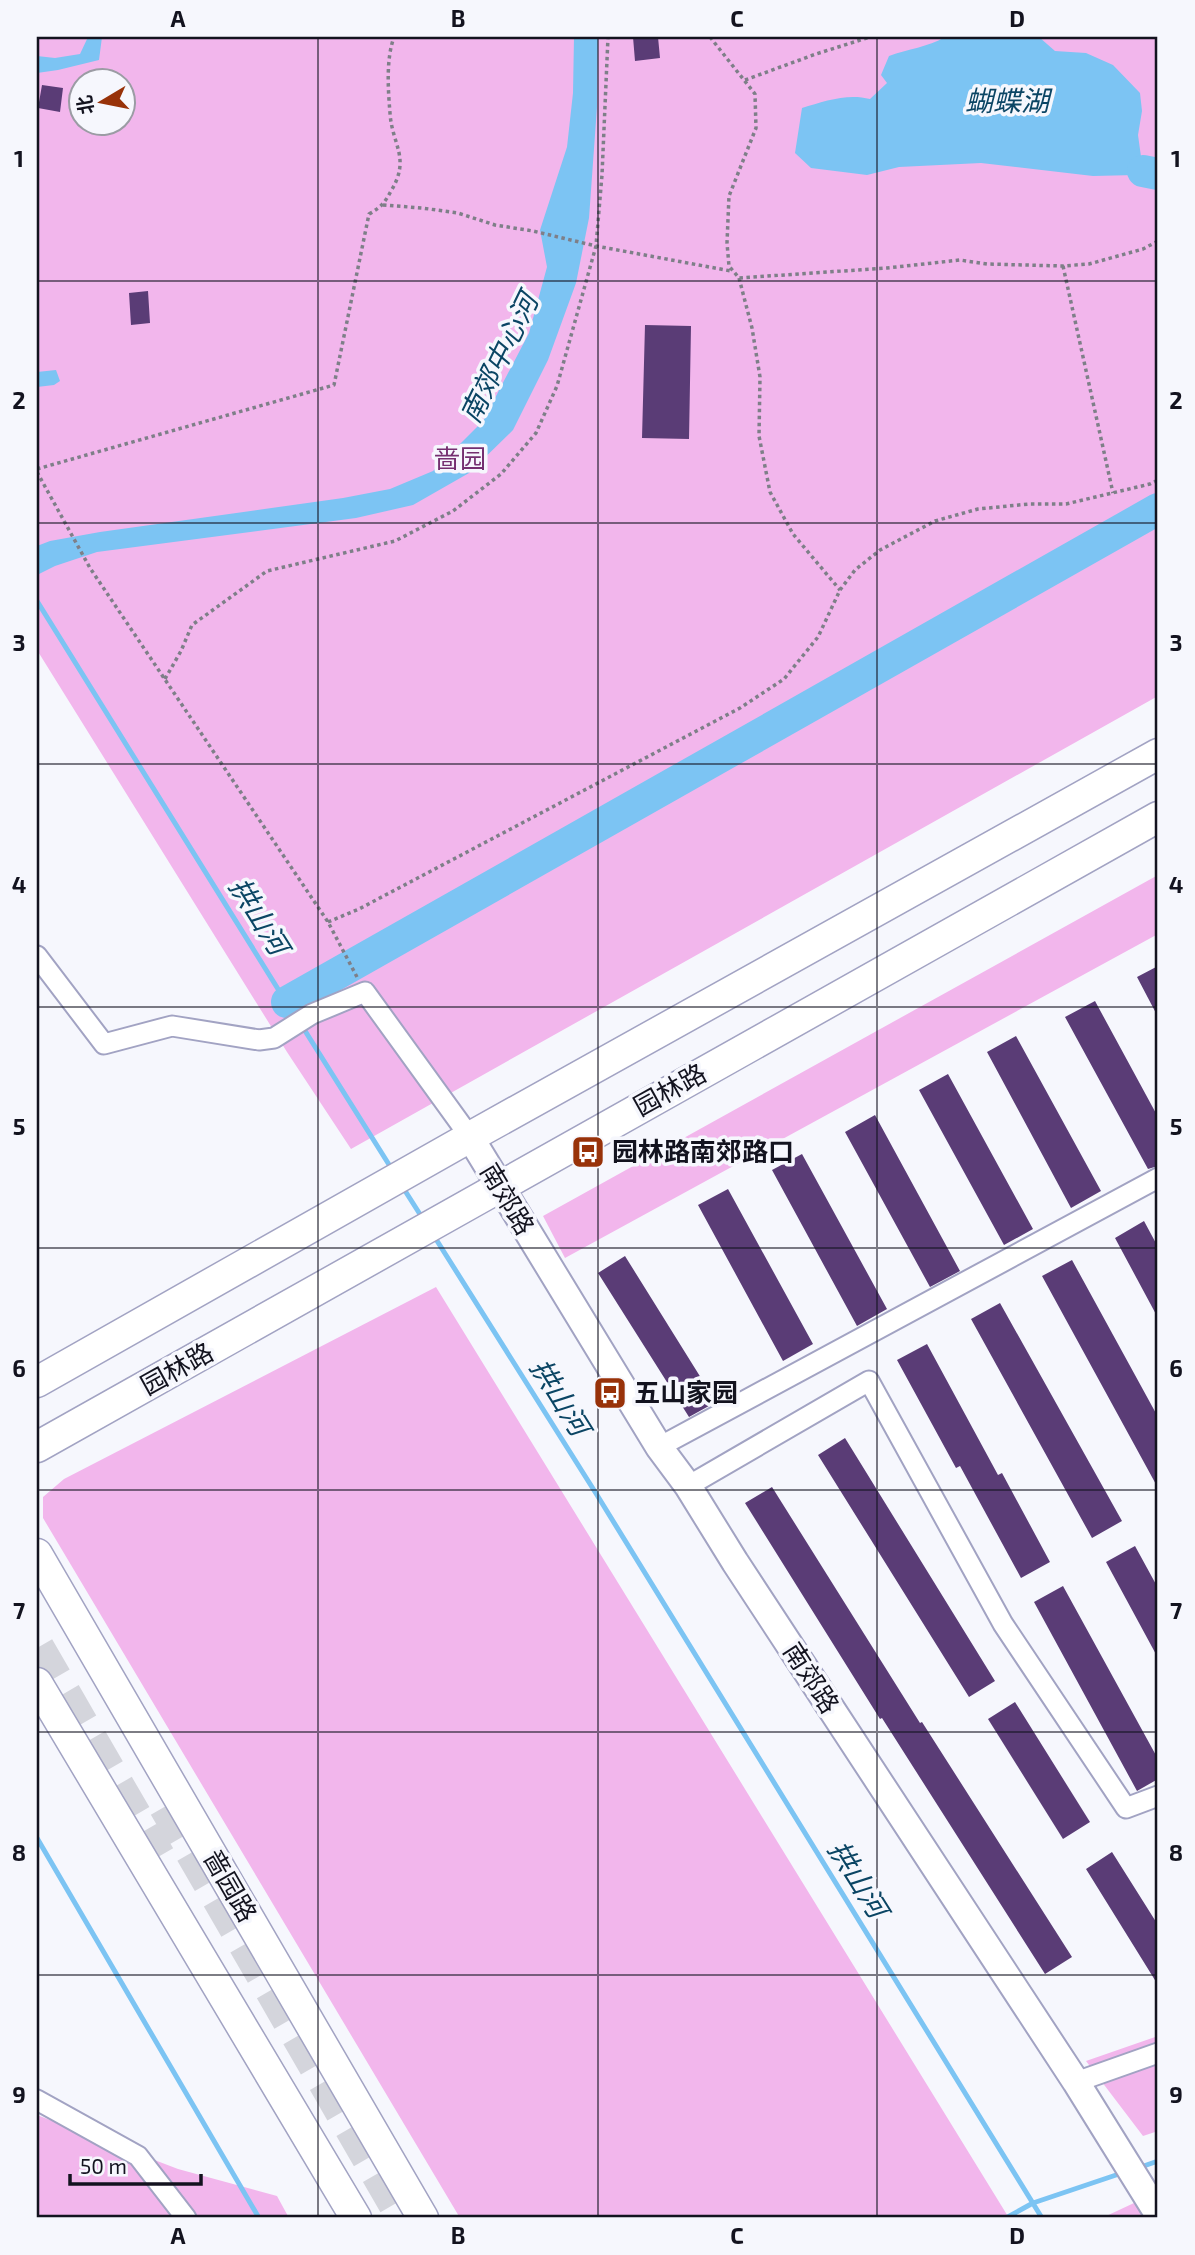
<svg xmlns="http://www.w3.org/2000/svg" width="1195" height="2255" font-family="'Exo 2','Noto Sans SC',sans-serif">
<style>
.green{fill:#f2b6ec;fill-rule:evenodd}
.water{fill:#7cc4f3}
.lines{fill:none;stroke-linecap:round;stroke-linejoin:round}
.stream{stroke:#7cc4f3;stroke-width:5}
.river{stroke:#7cc4f3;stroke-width:32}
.building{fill:#5a3c76}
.highway-tunnel{stroke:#d4d5dc;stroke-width:35;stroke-dasharray:35 18;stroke-linecap:butt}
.street-casing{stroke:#a2a3c3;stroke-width:23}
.secondary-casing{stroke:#a2a3c3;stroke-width:30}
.primary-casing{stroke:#a2a3c3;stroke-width:33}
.path{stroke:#7e7f88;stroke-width:3.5;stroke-dasharray:3.5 3.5;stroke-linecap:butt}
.street{stroke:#fff;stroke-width:19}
.secondary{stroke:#fff;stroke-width:26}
.primary{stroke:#fff;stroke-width:30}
.grid{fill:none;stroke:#13131f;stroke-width:2;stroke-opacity:0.55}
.labels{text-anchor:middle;stroke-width:7;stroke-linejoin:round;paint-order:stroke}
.park-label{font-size:26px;fill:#742f70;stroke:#f6f7fd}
.street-label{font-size:26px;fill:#13131f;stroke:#f6f7fd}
.poi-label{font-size:26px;font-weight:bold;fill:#13131f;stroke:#f6f7fd;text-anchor:start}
.water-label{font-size:28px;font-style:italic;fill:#0b4564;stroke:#f6f7fd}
.neatline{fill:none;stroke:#13131f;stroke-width:2.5}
.grid-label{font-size:23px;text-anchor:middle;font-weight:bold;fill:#13131f}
</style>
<rect width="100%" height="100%" fill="#f6f7fd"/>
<path class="green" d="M37,37h1121v659l-807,453 -64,-97 -250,-402zM80,80h42v42h-42z
M1158,875v59l-593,324 -22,-42z
M436,1287l573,931h-549l-417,-700v-21l21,-18z
M1158,2036v95l-15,5 -57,-75z
M37,2115l141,54 99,27 12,22h-252z
M1134,2203l10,15h-42z"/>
<path class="water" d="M88,37h14l-3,23 -41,10 -21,3v-17l18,2 25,-4z
M574,37h23l1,3 -1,67 -8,111 -13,65 -28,77 -35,70 -44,43 -56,32 -57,13 -259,34 -42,14 -18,9v-29l13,-5 50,-9 243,-34 47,-9 43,-18 50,-50 46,-88 18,-66 -7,-37 27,-83 6,-54z
M945,37h94l16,14 31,2 27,12 27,28 2,18 -4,24 5,36 -7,4 -43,1 -112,-13 -82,4 -32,8 -56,-7 -16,-15 7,-45c22,-7 46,-15 68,-9l17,-16 -6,-8 8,-19c19,-7 39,-9 56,-19z
M56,370l4,11 -6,4 -17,2v-15z"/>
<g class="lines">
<path class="stream" d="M37,601l259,417
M302,1026l91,145
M402,1186l21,33
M434,1236l163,259 445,723
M37,1838l222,380
M1138,2168l20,-7
M1006,2218l27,-15 89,-30"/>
<path class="river" d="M1143,171l15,3
M287,1002l871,-493"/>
</g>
<path class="building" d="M633,37h25l2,21 -25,3z
M42,85l21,3 -3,24 -22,-4z
M148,291l2,32 -19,2 -2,-32z
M645,325l46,1 -2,113 -47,-1z
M1158,966v51l-21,-40z
M1095,1001l63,116v49l-10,3 -83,-152z
M1016,1036l85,155 -30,17 -84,-156z
M948,1074l85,155 -29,16 -85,-155z
M875,1115l85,156 -30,16 -85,-155z
M802,1154l85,155 -30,17 -85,-156z
M728,1189l85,155 -30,17 -85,-156z
M1144,1221l14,26v71l-43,-80z
M625,1256l91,146 -27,15 -91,-144z
M1072,1260l86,157v71l-116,-212z
M1000,1303l122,218 -30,17 -121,-219z
M927,1344l71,131 4,-2 48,89 -29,16 -61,-112 -4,2 -59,-108z
M845,1438l150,243 -26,16 -151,-242z
M772,1487l148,236 2,-1 150,235 -27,17 -163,-256 -2,1 -135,-216z
M1135,1546l23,42v70l-52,-96z
M1063,1586l95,173v20l-21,12 -103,-189z
M1015,1702l75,120 -27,17 -75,-120z
M1112,1852l46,73v60l-72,-116z"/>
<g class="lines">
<path class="highway-tunnel" d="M37,1648l121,209
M166,1806l238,412"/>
<defs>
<path id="street" d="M37,956l67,88 68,-18 87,14 15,-2 38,-24 53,-22 105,145
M659,1447l499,-269
M688,1486l181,-105 134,243 123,184 32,-12
M1076,2082l82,-29
M37,2100l101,56 48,62"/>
<path id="secondary" d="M470,1137l189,310 29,39 47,76 341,520 82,132"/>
<path id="primary" d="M37,1382l433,-245 688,-383
M37,1447l1121,-630
M37,1554l386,664
M37,1683l319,535"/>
</defs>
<use href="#street" class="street-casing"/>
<use href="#secondary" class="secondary-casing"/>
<use href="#primary" class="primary-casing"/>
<path class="path" d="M710,37l45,57 1,34 -27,68 -2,47 2,23 10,12 148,-10 73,-8 27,4 76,2 26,-2 54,-15 15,-8
M745,80l71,-26 54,-17
M383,205l39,3 36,5 37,12 38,6 63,15 135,25
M1063,266l50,227
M739,278l13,50 8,49 -1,59 11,56 23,42 47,56
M37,469l297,-84 35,-171c12,-7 15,-10 22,-23 20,-33 1,-46 -1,-78 -2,-24 -4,-54 4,-76
M37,472l53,96 238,354 29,55
M165,679l16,-28 11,-26 75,-54 128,-30 58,-30 48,-37 35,-41 21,-47 39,-140 6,-71 6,-138
M328,922l31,-13 381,-201 44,-29 34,-42 22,-47 15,-20 25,-20 55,-29 43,-12 51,-5h37l84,-20 8,-4"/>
<use href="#street" class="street"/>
<use href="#secondary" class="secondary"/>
<use href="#primary" class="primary"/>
</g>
<path class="grid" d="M318,37v2181M598,37v2181M877,37v2181M37,281h1121M37,523h1121M37,764h1121M37,1007h1121M37,1248h1121M37,1490h1121M37,1732h1121M37,1975h1121"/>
<defs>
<symbol id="bus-square" viewBox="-11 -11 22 22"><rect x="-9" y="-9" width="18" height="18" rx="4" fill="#983209" stroke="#f6f7fd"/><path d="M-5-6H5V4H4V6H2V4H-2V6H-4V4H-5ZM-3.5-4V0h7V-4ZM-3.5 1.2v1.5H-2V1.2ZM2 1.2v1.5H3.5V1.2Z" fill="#fff"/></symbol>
</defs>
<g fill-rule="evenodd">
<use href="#bus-square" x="569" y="1133" width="38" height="38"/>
<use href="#bus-square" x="591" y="1374" width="38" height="38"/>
</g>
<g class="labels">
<g class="park-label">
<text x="460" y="468">啬园</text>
</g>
<g class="street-label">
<text transform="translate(670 1090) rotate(-29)" y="9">园林路</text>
<text transform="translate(507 1199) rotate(59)" y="9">南郊路</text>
<text transform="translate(177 1369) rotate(-29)" y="9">园林路</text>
<text transform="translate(811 1678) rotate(57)" y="9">南郊路</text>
<text transform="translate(230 1886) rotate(60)" y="9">啬园路</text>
</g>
<g class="poi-label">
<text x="612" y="1161">园林路南郊路口</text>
<text x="634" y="1402">五山家园</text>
</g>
<g class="water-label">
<text x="1007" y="111">蝴蝶湖</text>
<text transform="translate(499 358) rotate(-64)" y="10">南郊中心河</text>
<text transform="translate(259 916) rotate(58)" y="10">拱山河</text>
<text transform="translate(560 1397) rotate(58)" y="10">拱山河</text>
<text transform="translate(858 1879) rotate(58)" y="10">拱山河</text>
</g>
</g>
<rect width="1195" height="2255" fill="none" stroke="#f6f7fd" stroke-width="77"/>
<g transform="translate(102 102) rotate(260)"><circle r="33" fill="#f6f7fd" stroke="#9b9ca4" stroke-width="2"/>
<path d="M0-5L12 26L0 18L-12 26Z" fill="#983209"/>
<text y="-10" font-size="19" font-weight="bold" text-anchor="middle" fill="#13131f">北</text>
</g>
<path d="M70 2174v10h131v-10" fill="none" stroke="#13131f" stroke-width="3.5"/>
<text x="80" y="2174" font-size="21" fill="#13131f" stroke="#f6f7fd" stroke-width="5" paint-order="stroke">50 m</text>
<rect x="38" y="38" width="1118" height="2178" class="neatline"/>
<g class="grid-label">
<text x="178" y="27">A</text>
<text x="458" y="27">B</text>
<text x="737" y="27">C</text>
<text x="1017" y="27">D</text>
<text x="19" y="167">1</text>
<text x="1176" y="167">1</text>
<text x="19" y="409">2</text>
<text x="1176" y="409">2</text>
<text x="19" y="651">3</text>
<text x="1176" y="651">3</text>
<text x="19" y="893">4</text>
<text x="1176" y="893">4</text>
<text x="19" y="1135">5</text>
<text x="1176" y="1135">5</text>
<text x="19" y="1377">6</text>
<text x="1176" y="1377">6</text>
<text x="19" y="1619">7</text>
<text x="1176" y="1619">7</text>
<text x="19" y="1861">8</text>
<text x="1176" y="1861">8</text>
<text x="19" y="2103">9</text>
<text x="1176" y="2103">9</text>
<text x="178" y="2244">A</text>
<text x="458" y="2244">B</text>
<text x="737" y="2244">C</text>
<text x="1017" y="2244">D</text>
</g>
</svg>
